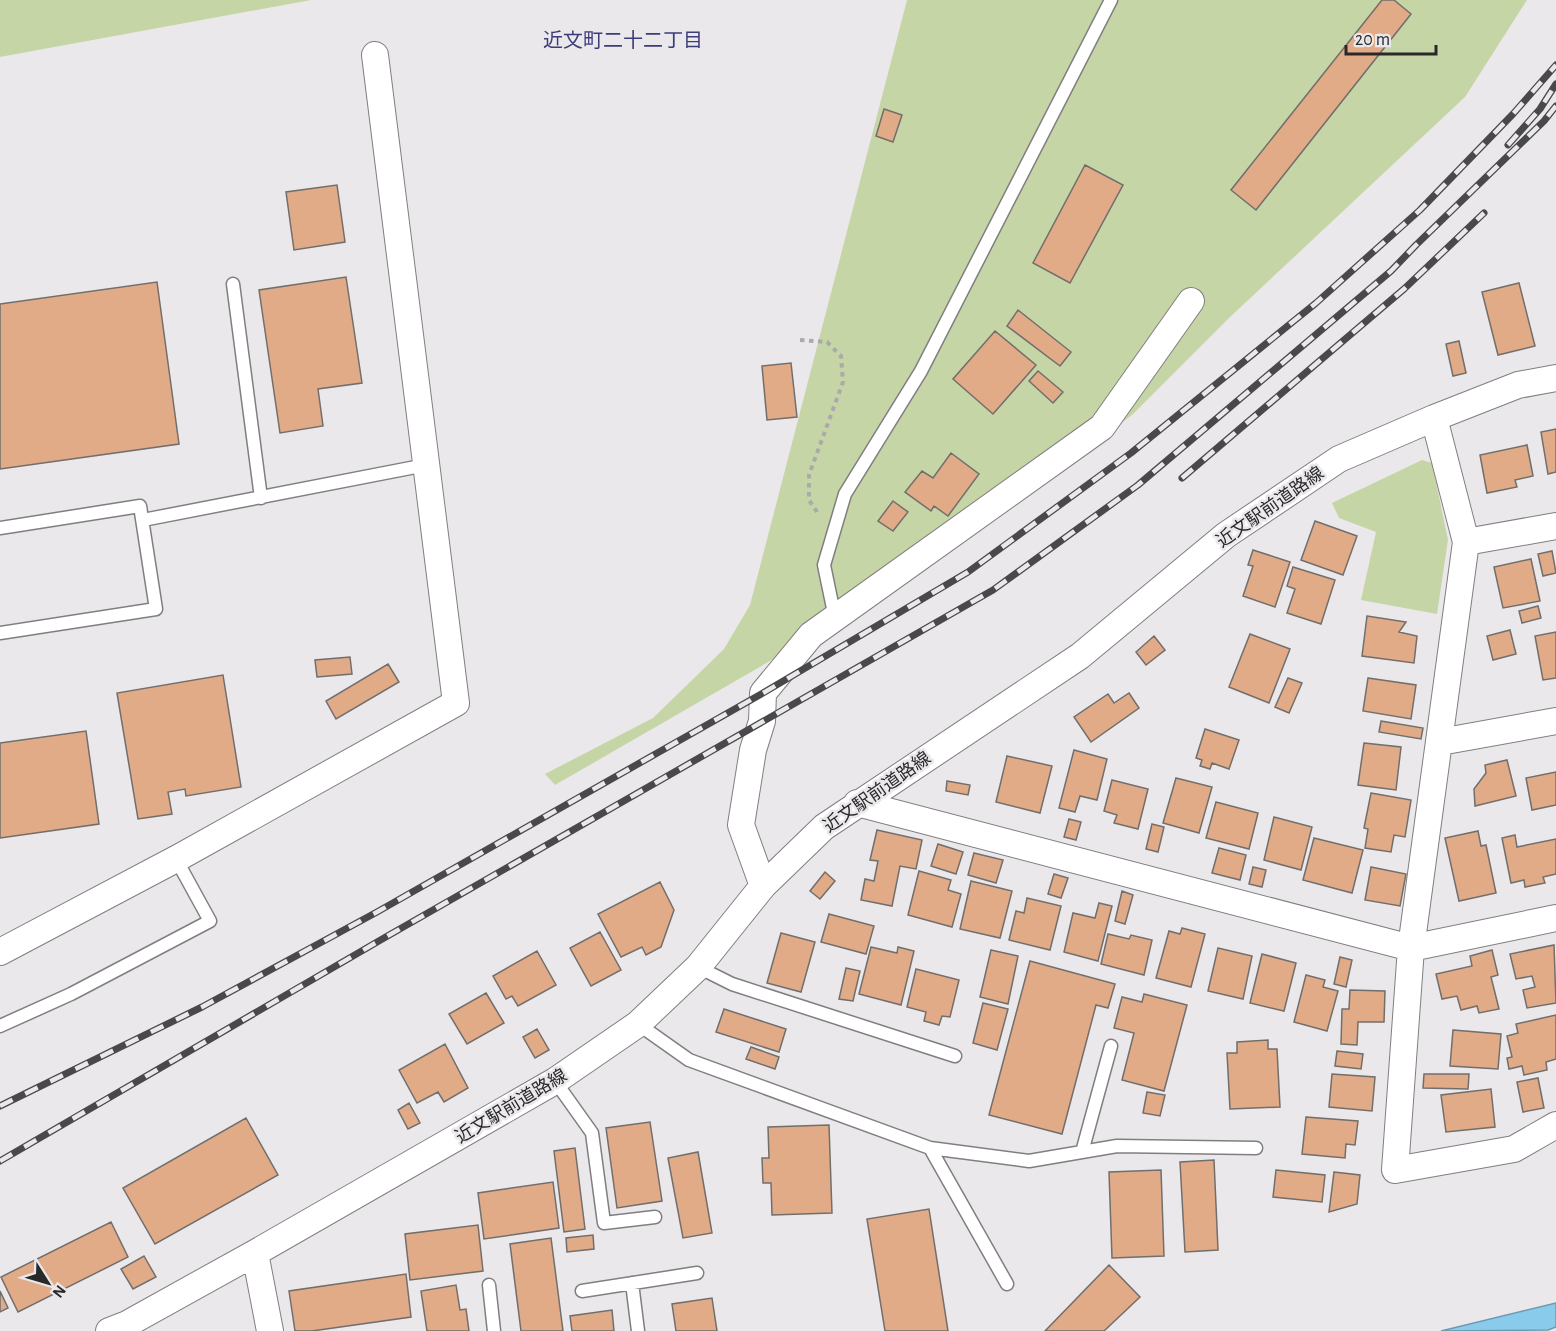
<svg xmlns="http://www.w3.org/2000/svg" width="1556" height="1331" font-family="'Alegreya Sans','Noto Sans JP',sans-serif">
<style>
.green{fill:#c6d5a5}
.water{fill:#89cbeb;stroke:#6c9ab1;stroke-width:1.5}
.building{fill:#e2ab88;stroke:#716e6c;stroke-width:1.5}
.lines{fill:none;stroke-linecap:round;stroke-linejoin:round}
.service-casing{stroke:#807e81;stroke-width:15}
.minor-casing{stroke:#807e81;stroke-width:28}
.path{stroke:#aaa9ab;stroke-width:4;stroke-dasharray:4.5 4.5;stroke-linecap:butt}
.service{stroke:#fff;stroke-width:12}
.minor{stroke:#fff;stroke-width:26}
.rail-casing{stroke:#49484a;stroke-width:7}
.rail{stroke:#eae8eb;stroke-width:4.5;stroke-dasharray:14;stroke-linecap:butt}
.labels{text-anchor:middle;stroke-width:5;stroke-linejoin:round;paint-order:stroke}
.street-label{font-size:18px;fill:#2a292a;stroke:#eae8eb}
.neighbourhood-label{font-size:20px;fill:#3c3c79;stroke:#eae8eb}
</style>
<rect width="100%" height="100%" fill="#eae8eb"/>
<path class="green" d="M0,0h311l-311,57z
M907,0h620l-62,97 -235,220 -98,98 -213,160 -364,210 -10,-11 108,-56 71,-69 26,-44z
M1422,460l10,3 16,77 -11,74 -76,-14 15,-68 -37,-14 -7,-15z"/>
<path class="water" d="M1556,1303v24l-8,3 -107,1z"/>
<path class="building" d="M1382,0h12l17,14 -155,196 -25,-20z
M884,109l18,6 -9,27 -17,-6z
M1085,165l38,20 -53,98 -37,-20z
M337,185l8,57 -51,8 -8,-58z
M346,277l16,106 -44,6 5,37 -43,7 -21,-143z
M157,282l22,162 -179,25v-165z
M1519,283l16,63 -37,9 -16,-63z
M1018,310l53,42 -11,14 -53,-40z
M995,331l41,34 -43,49 -40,-35z
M1459,341l7,32 -13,3 -7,-32z
M791,363l6,54 -30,3 -5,-54z
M1038,371l25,21 -10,11 -24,-22z
M1556,429v43l-8,2 -7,-42z
M1527,445l6,31 -18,4 2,7 -30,6 -7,-38z
M951,453l28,21 -31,42 -14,-10 -3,5 -26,-19 17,-21 11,7z
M893,501l15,11 -15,19 -15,-10z
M1315,521l42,15 -14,39 -42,-15z
M1253,550l37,12 -15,45 -32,-11 10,-30 -5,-1z
M1552,551l4,22 -13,3 -5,-22z
M1531,559l9,42 -37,7 -9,-41z
M1293,567l42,13 -14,44 -34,-11 8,-24 -8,-3z
M1538,606l3,12 -19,5 -3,-12z
M1367,616l39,6 -7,10 18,4 -3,27 -52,-7z
M1510,630l6,24 -23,6 -6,-24z
M1556,632v46l-13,2 -8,-44z
M1250,634l40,15 -21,54 -40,-16z
M1154,636l11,14 -19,15 -10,-13z
M350,657l2,17 -35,3 -2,-17z
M388,664l11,18 -63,37 -10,-18z
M223,675l18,112 -55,9 -1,-7 -17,3 4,22 -34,5 -21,-126z
M1288,678l14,5 -13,30 -14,-6z
M1368,678l48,7 -5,34 -48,-8z
M1129,693l10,15 -48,34 -17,-25 34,-23 6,9z
M1381,721l42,7 -2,11 -42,-7z
M1205,729l34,11 -10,29 -17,-6 -2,6 -10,-3 2,-6 -6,-2z
M86,731l13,93 -99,14v-95z
M1364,743l37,4 -5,43 -38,-5z
M1074,750l33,9 -10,41 -17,-4 -5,16 -16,-4z
M1007,756l45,10 -12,47 -44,-11z
M1507,760l9,36 -41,10 -1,-17 12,-16 -1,-8z
M1556,772v33l-24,5 -6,-32z
M1176,778l36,9 -13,46 -36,-10z
M1112,780l36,9 -10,40 -24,-6 3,-8 -13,-4z
M947,781l23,4 -2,10 -22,-4z
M1371,793l40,7 -6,37 -11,-2 -3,17 -26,-4 3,-19 -4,-1z
M1216,802l42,11 -9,36 -43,-11z
M1274,817l38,10 -11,43 -37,-10z
M1069,819l12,3 -5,18 -12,-3z
M1152,824l12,3 -6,25 -12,-3z
M877,830l45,10 -6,29 -16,-3 -8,40 -31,-6 4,-21 9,2 4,-20 -8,-1z
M1478,831l3,15 5,-1 10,48 -37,8 -14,-63z
M1515,835l2,12 39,-8v35l-13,3 2,6 -20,4 -1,-7 -13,3 -9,-45z
M1314,838l49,12 -11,43 -49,-13z
M938,844l25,8 -7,22 -25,-8z
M1219,848l27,7 -6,25 -28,-7z
M974,853l29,7 -7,23 -28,-8z
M1253,867l13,3 -4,17 -13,-3z
M1371,867l35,7 -6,32 -35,-6z
M919,871l32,9 -3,10 13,4 -9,33 -44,-12z
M825,872l10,9 -15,18 -10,-8z
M1054,874l14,4 -7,20 -13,-4z
M971,881l41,10 -12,47 -40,-9z
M660,882l14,28 -13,37 -15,8 -4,-8 -21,10 -23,-43z
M1122,891l11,4 -8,29 -10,-3z
M1027,898l34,8 -11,44 -41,-10 7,-29 8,2z
M1099,903l13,3 -14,55 -34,-9 9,-39 22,5z
M829,914l45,12 -8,28 -45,-12z
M1182,928l23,6 -14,53 -35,-9 13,-47 11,3z
M600,932l21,38 -30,16 -21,-38z
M781,933l34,9 -14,50 -34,-9z
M1108,934l21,5 2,-4 21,5 -8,35 -43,-11z
M1554,945l2,58 -29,5 -4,-18 12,-3 -3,-11 -16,3 -6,-25z
M871,947l26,6 1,-6 16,4 -13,54 -42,-11z
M1218,948l34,8 -9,43 -35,-8z
M991,950l27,6 -10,48 -28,-7z
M1492,950l6,25 -7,2 8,32 -20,4 -2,-7 -16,4 -4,-14 -15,3 -6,-25 36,-8 -2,-10z
M537,951l19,34 -38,21 -6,-10 -6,3 -13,-23z
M1262,954l34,9 -12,48 -34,-8z
M1340,957l12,3 -6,27 -12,-3z
M1030,961l85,23 -7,24 -12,-3 -34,129 -73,-19z
M846,968l14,3 -7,30 -14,-2z
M916,969l43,11 -9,37 -8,-1 -3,9 -15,-4 2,-9 -19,-5z
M1306,975l19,5 -2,7 15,4 -11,40 -33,-9z
M1350,990l35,1 -1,31h-26l-1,23 -16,-1 1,-35h7z
M486,993l18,30 -37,21 -18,-30z
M1144,994l43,11 -23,86 -42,-11 12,-47 -20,-5 8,-31 20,5z
M983,1003l25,6 -11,41 -24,-7z
M724,1009l62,20 -7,23 -63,-20z
M1556,1015v44l-10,3 1,8 -23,5 -2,-9 -13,3 -2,-11 5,-1 -5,-21 11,-3 -2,-9z
M537,1029l12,21 -14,8 -12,-21z
M1453,1030l48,4 -3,35 -48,-3z
M1268,1040v9h9l3,58 -50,2 -3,-56h10v-11z
M445,1044l23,44 -24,14 -6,-10 -21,11 -18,-33z
M751,1047l28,10 -4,12 -29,-10z
M1337,1051l26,3 -2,15 -26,-3z
M1332,1074l43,3 -3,34 -43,-4z
M1424,1074h45l-1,15 -45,-1z
M1538,1078l6,30 -21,4 -6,-30z
M1491,1089l4,38 -49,5 -5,-37z
M1147,1092l18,3 -5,21 -17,-3z
M409,1103l11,20 -12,6 -10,-19z
M1306,1117l52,4 -3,24 -9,-1 -1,14 -43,-4z
M246,1118l32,57 -123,69 -32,-56z
M650,1122l12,79 -45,7 -11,-80z
M829,1125l3,88 -60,2 -1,-32h-8l-1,-25h7l-1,-31z
M575,1148l10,81 -21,3 -10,-81z
M698,1152l14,81 -29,5 -15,-80z
M1214,1160l4,90 -33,2 -5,-90z
M1161,1170l3,86 -52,2 -3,-86z
M1276,1170l49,5 -3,27 -49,-5z
M1334,1172l26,3 -3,29 -28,8z
M553,1182l6,46 -75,11 -6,-46z
M929,1209l19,122h-63l-18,-112z
M111,1222l17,35 -110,55 -17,-35z
M478,1225l5,46 -73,9 -5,-46z
M593,1235l1,14 -27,3 -1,-14z
M551,1238l12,93h-42l-11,-87z
M144,1256l12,21 -23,12 -12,-20z
M1109,1265l31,32 -36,34h-59z
M406,1274l5,43 -99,14h-17l-6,-40z
M456,1285l4,25 6,-1 3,22h-42l-6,-40z
M0,1291l8,17 -8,4z
M712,1298l5,33h-41l-4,-27z
M612,1310l2,21h-42l-2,-15z"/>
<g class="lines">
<defs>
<path id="service" d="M233,284l28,214
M143,520l283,-55
M0,528l140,-22 16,103 -156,24
M835,618l-11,-53 21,-71 76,-123 190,-371
M698,967l34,17 223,72
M638,1024l51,36 241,88 77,136
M0,1026l71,-32 139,-73 -34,-62
M555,1081l37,52 12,90 51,-6
M930,1148l99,13 88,-15 139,2
M1082,1152l29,-106
M632,1283l6,48
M489,1285l5,46
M582,1291l115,-18"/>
<path id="minor" d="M1434,418l32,124 -55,406 -16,222 119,-21 42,-24
M1466,542l90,-16
M1440,742l116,-21
M857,803l554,145 145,-30
M763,886l-22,-61 12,-75 9,-29 1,-28 48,-58 291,-208 89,-126
M0,952l176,-93 280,-156 -81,-648
M255,1253l15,78
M109,1331l18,-7 128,-71 300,-172 83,-57 60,-57 65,-81 61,-59 256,-171 146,-121 113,-76 95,-41 84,-33 38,-7"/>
</defs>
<use href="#service" class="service-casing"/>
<use href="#minor" class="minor-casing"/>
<path class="path" d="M800,340l27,2 14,14 2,26 -34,93v25l8,12"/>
<use href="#service" class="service"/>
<use href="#minor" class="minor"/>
<defs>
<path id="rail" d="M1508,145l32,-36 16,-25
M1182,478l222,-189 80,-76
M0,1106l202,-99 175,-95 386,-219 205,-121 163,-119 185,-150 104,-93 93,-96 43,-49
M0,1161l384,-223 609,-348 145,-105 253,-214 25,-26 128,-124 12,-15"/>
</defs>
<use href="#rail" class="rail-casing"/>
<use href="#rail" class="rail"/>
</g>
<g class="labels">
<g class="street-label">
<text transform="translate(1270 507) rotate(-35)" y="6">近文駅前道路線</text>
<text transform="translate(877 792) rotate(-35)" y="6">近文駅前道路線</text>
<text transform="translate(511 1106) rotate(-31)" y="6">近文駅前道路線</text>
</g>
<g class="neighbourhood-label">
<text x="623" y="47">近文町二十二丁目</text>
</g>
</g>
<g transform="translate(48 1283) rotate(127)" stroke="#eae8eb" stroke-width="4.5" paint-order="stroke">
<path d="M0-4.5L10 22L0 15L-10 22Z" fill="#2a292a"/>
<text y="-9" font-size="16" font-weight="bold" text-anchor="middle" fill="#2a292a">N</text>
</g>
<path d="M1346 45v9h90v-9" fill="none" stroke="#2a292a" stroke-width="3"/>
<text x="1355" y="45" font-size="18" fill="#2a292a" stroke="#eae8eb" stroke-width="4.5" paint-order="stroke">20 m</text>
</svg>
